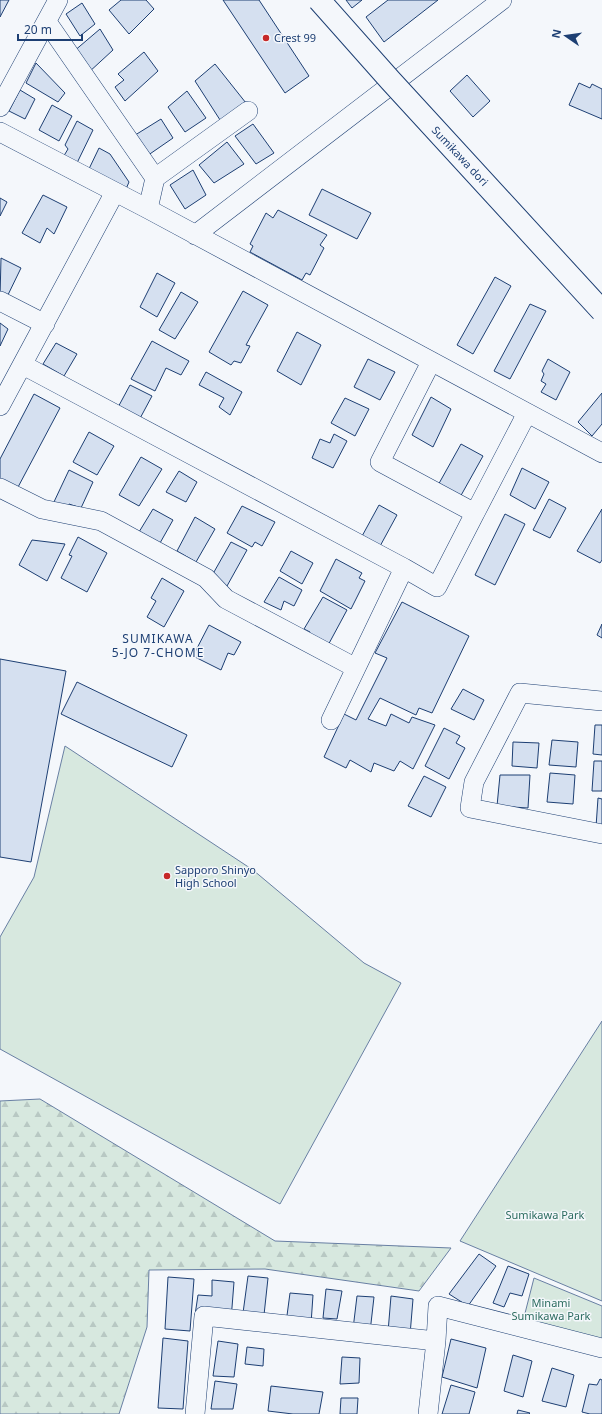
<svg xmlns="http://www.w3.org/2000/svg" width="602" height="1414" font-family="'Noto Sans',sans-serif">
<style>
.forest{fill:url(#forest-firs);stroke:#687fa3}
.park{fill:#d7e8df;stroke:#687fa3}
.building{fill:#d5e0f0;stroke:#1d3f73}
.lines{fill:none;stroke-linecap:round;stroke-linejoin:round}
.street-casing{stroke:#1d3f73;stroke-width:20}
.street{stroke:#f4f7fb;stroke-width:19}
.secondary-bridge-casing{stroke:#1d3f73;stroke-width:24;stroke-linecap:butt}
.secondary-bridge{stroke:#f4f7fb;stroke-width:22}
.poi-dot{fill:#c62828;stroke:#f4f7fb;stroke-width:1.5}
.labels{text-anchor:middle;stroke-width:3;stroke-linejoin:round;paint-order:stroke}
.poi-label{font-size:11px;fill:#1d3f73;stroke:#f4f7fb;text-anchor:start}
.street-label{font-size:11px;fill:#1d3f73;stroke:#f4f7fb}
.park-label{font-size:11px;fill:#2c6c60;stroke:#f4f7fb}
.neighbourhood-label{font-size:12px;letter-spacing:1px;fill:#1d3f73;stroke:#f4f7fb}
</style>
<defs>
<pattern id="forest-firs" width="22" height="20" patternUnits="userSpaceOnUse"><rect width="22" height="20" fill="#d7e8df"/><path d="M5 1l3.5 6h-7zM16 11l3.5 6h-7z" fill="#b8c8c3"/></pattern>
</defs>
<rect width="100%" height="100%" fill="#f4f7fb"/>
<path class="forest" d="M40,1099l235,142 176,7 -32,43 -154,-22 -116,1 -2,57 -28,87h-119v-313z"/>
<path class="park" d="M65,746l188,124 111,93 37,20 -121,221 -280,-155v-112l34,-60z
M602,1021v280l-142,-60z
M534,1278l68,28v41l-80,-22z"/>
<path class="building" d="M0,0h9l-9,17z
M121,0h25l8,9 -25,25 -20,-24z
M223,0h36l50,76 -24,17z
M346,0h16l-10,8z
M388,0h50l-54,42 -18,-25z
M82,3l13,21 -15,12 -14,-22z
M100,29l13,21 -25,23 -15,-21z
M144,52l14,19 -33,30 -10,-14 9,-7 -6,-6z
M36,63l29,30 -7,9 -32,-19z
M215,64l31,39 -24,20 -27,-42z
M467,75l23,26 -17,16 -23,-26z
M579,83l11,5 2,-4 10,5v30l-33,-14z
M20,90l15,9 -10,20 -16,-8z
M187,91l19,27 -21,14 -17,-25z
M52,105l20,11 -13,25 -20,-11z
M161,119l12,19 -29,20 -12,-21z
M77,121l16,9 -17,35 -14,-6 6,-10 -3,-4z
M253,124l21,29 -18,11 -21,-28z
M227,142l17,22 -30,19 -15,-18z
M99,148l11,6 19,28 -3,7 -38,-18z
M193,170l13,25 -21,14 -15,-24z
M322,189l49,24 -14,26 -48,-24z
M43,195l24,12 -13,27 -7,-6 -7,15 -18,-10z
M0,198l7,4 -7,14z
M278,210l49,25 -7,10 4,3 -14,27 -4,-2 -4,7 -52,-28 3,-6 -3,-2 16,-31 7,5z
M1,258l20,10 -16,33 -5,-3z
M157,273l18,10 -18,34 -17,-10z
M495,277l16,9 -38,68 -16,-9z
M243,291l25,14 -22,40 4,1 -9,17 -7,-2 -3,4 -22,-13z
M181,292l17,10 -23,37 -16,-9z
M530,304l16,7 -36,68 -16,-8z
M0,323l8,6 -8,17z
M297,332l24,13 -20,40 -24,-14z
M152,341l37,20 -8,14 -15,-7 -11,23 -24,-12z
M56,343l21,11 -13,22 -21,-12z
M368,359l27,13 -15,28 -26,-13z
M548,359l22,13 -14,28 -15,-8 5,-8 -5,-3 3,-7 -2,-3z
M206,372l36,20 -12,23 -11,-8 5,-9 -25,-13z
M130,385l22,11 -15,28 -21,-13z
M602,393v31l-10,12 -14,-14z
M34,394l26,14 -43,81 -17,-8v-22z
M431,397l20,12 -18,38 -21,-12z
M345,398l24,11 -14,27 -24,-13z
M89,432l25,14 -17,29 -24,-13z
M334,434l13,7 -14,27 -21,-10 8,-19 10,4z
M461,444l22,12 -24,43 -22,-12z
M141,457l21,12 -23,37 -20,-11z
M522,468l27,14 -14,27 -25,-14z
M69,470l24,12 -12,26 -12,-4 -4,6 -12,-6z
M179,471l18,11 -11,20 -20,-10z
M549,499l17,9 -16,30 -17,-8z
M379,505l18,10 -18,33 -18,-10z
M242,506l33,16 -13,24 -7,-4 -3,5 -25,-14z
M153,509l20,11 -13,23 -21,-11z
M602,509v51l-2,3 -23,-12z
M505,514l20,10 -30,61 -20,-10z
M195,517l20,12 -19,33 -19,-11z
M78,537l29,16 -20,39 -26,-14 11,-22 -3,-1z
M32,540l33,4 -18,37 -28,-16z
M231,542l16,8 -20,36 -17,-7z
M291,551l22,12 -11,21 -22,-13z
M336,559l26,14 -3,5 6,3 -14,28 -31,-18z
M279,577l23,13 -8,16 -10,-5 -3,9 -17,-8z
M162,578l22,13 -20,36 -17,-10 9,-16 -5,-3z
M323,597l24,13 -21,39 -20,-8 4,-9 -6,-3z
M402,602l67,34 -37,77 -13,-5 -3,7 -36,-17 -12,21 18,7 5,-12 18,9 3,-6 23,8 -22,44 -13,-8 -6,10 -20,-8 -3,9 -21,-12 -4,8 -22,-11 20,-43 12,6 31,-62 -12,-5z
M602,624v14l-5,-3z
M209,625l32,17 -7,13 -6,-2 -7,17 -28,-14z
M0,659l66,12 -35,191 -31,-5z
M77,682l110,53 -15,32 -111,-53z
M463,689l21,11 -10,20 -23,-11z
M595,725h7v30l-9,-1z
M444,728l16,8 -4,7 9,5 -16,31 -24,-13z
M552,740l26,2 -2,25 -27,-2z
M513,742l26,1 -2,25 -25,-2z
M594,761h8v30h-10z
M550,773l25,2 -2,29 -26,-2z
M500,775h30l-2,33 -31,-2z
M424,776l22,11 -15,30 -23,-11z
M598,798l4,1v28h-6z
M479,1254l17,12 -28,40 -19,-12z
M508,1266l21,8 -7,22 -12,-3 -6,14 -11,-4z
M248,1276l20,2 -4,37 -21,-2z
M168,1277l26,2 -4,52 -25,-2z
M212,1280l22,2 -3,38 -36,-5 3,-20 14,1z
M326,1289l16,2 -5,28 -14,-1z
M290,1293l23,2 -2,29 -25,-1z
M357,1296l17,1 -4,35 -17,-3z
M391,1296l22,3 -3,36 -22,-3z
M163,1338l25,3 -5,68 -25,-1z
M451,1339l35,9 -9,40 -35,-11z
M218,1341l20,3 -4,33 -21,-1z
M247,1347l17,2 -1,17 -18,-2z
M513,1355l19,6 -9,36 -19,-6z
M342,1357l18,1 -1,25 -19,1z
M552,1368l22,7 -8,32 -24,-6z
M600,1379l2,1v34h-12l-8,-2 7,-28 8,1z
M215,1381l22,3 -4,25h-22z
M451,1385l24,7 -6,22h-27z
M271,1386l52,6 -4,22h-26l-25,-3z
M341,1398h17l-1,16h-17z
M518,1410l12,3 -1,1h-12z"/>
<g class="lines">
<defs>
<path id="street" d="M47,22l108,156
M0,107l58,-107
M0,132l148,77 454,244
M148,209l7,-31 93,-67
M195,235l307,-235
M0,301l45,23
M431,362l-51,100 95,51 52,-100
M23,365l381,203
M0,406l115,-214
M0,488l42,21 59,12 105,57 20,21 130,69 48,-100 33,19 38,-74
M602,701l-82,-8 -46,89 -4,26 132,26
M331,720l25,-52
M195,1414l9,-98 232,25
M428,1414l8,-73 2,-35 164,42"/>
</defs>
<use href="#street" class="street-casing"/>
<use href="#street" class="street"/>
<defs>
<path id="secondary-bridge" d="M319,0l71,80 212,231"/>
</defs>
<use href="#secondary-bridge" class="secondary-bridge-casing"/>
<use href="#secondary-bridge" class="secondary-bridge"/>
</g>
<g class="poi-dot">
<circle cx="266" cy="38" r="4"/>
<circle cx="167" cy="876" r="4"/>
</g>
<g class="labels">
<g class="poi-label">
<text x="274" y="42">Crest 99</text>
<text x="175" y="874">Sapporo Shinyo<tspan x="175" dy="13">High School</tspan></text>
</g>
<g class="street-label">
<text transform="translate(460 156) rotate(47)" y="4">Sumikawa dori</text>
</g>
<g class="park-label">
<text x="545" y="1219">Sumikawa Park</text>
<text x="551" y="1307">Minami<tspan x="551" dy="13">Sumikawa Park</tspan></text>
</g>
<g class="neighbourhood-label">
<text x="158" y="643">SUMIKAWA<tspan x="158" dy="14">5-JO 7-CHOME</tspan></text>
</g>
</g>
<g transform="translate(566 36) rotate(283)" stroke="#f4f7fb" stroke-width="3" paint-order="stroke">
<path d="M0-3L7 15L0 10L-7 15Z" fill="#1d3f73"/>
<text y="-6" font-size="11" font-weight="bold" text-anchor="middle" fill="#1d3f73">N</text>
</g>
<path d="M18 34v6h64v-6" fill="none" stroke="#1d3f73" stroke-width="2"/>
<text x="24" y="34" font-size="12" fill="#1d3f73" stroke="#f4f7fb" stroke-width="3" paint-order="stroke">20 m</text>
</svg>
